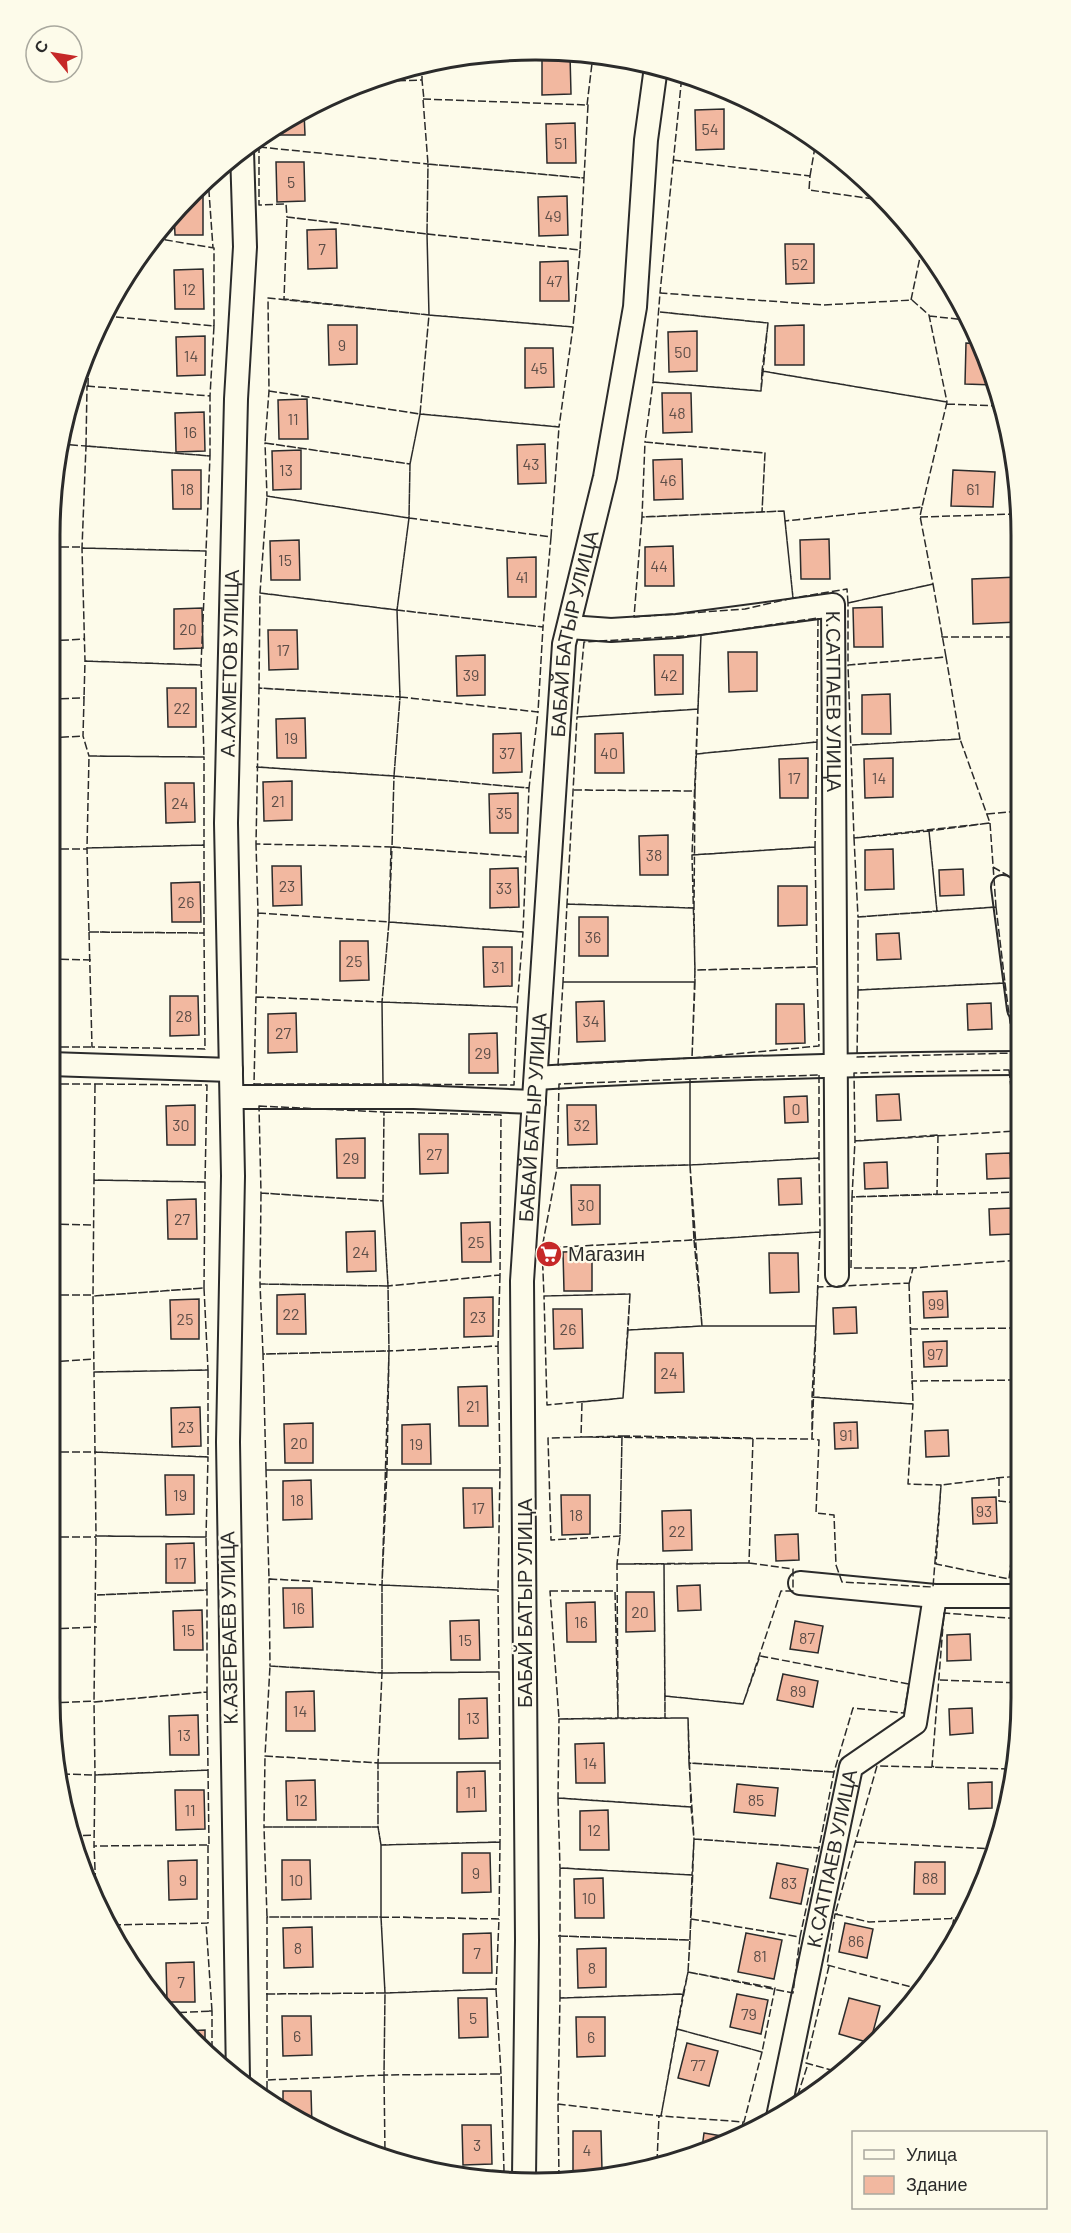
<svg xmlns="http://www.w3.org/2000/svg" width="1071" height="2233" font-family="Barlow,sans-serif">
<style>
.building{fill:#f2b8a0;stroke:#2b2b2b;stroke-width:1.5}
.lines{fill:none;stroke-linecap:round;stroke-linejoin:round}
.minor-casing{stroke:#2b2b2b;stroke-width:26}
.minor{stroke:#fdfbea;stroke-width:22}
.fence{stroke:#2b2b2b;stroke-width:1.5;stroke-dasharray:8 3;stroke-linecap:butt}
.labels{text-anchor:middle;stroke-width:4.5;stroke-linejoin:round;paint-order:stroke}
.number-label{font-size:16px;fill:#5d4e48}
.street-label{font-size:20px;fill:#2b2b2b;stroke:#fdfbea}
.poi-label{font-size:20px;fill:#2b2b2b;stroke:#fdfbea;text-anchor:start}
.rim{fill:none;stroke:#2b2b2b;stroke-width:3}
</style>
<rect width="100%" height="100%" fill="#fdfbea"/>
<path class="building" d="M542,55h28l1,39 -29,1z
M724,109v40l-28,1 -1,-40z
M304,111l1,24h-29v-9z
M575,123l1,40h-29l-1,-39z
M276,162h28l1,39 -28,1z
M203,195v40h-28l-1,-22 15,-17z
M567,196l1,39 -29,1 -1,-39z
M336,229l1,39 -29,1 -1,-39z
M785,244h29v39l-28,1z
M568,261l1,40h-29v-39z
M203,269l1,40h-29l-1,-39z
M328,325h29v39l-28,1z
M804,325v40h-29v-39z
M697,331v40l-28,1 -1,-40z
M205,336v39l-28,1 -1,-39z
M966,343l15,1 13,41 -29,-1z
M525,348h28l1,39 -29,1z
M662,393h29l1,39 -29,1z
M307,399l1,40h-29l-1,-39z
M204,412l1,39 -29,1 -1,-39z
M545,444l1,39 -28,1 -1,-39z
M301,450v39l-28,1 -1,-39z
M682,459l1,40 -29,1 -1,-40z
M172,470h29v39h-28z
M953,470l42,2 -2,35 -42,-1z
M829,539l1,40h-29l-1,-39z
M299,540l1,40h-29l-1,-39z
M673,546l1,40h-29v-39z
M536,557v40h-28l-1,-39z
M1018,577v45l-45,2 -1,-45z
M882,607l1,40h-29l-1,-39z
M202,608l1,40 -29,1v-40z
M268,630h29l1,39 -29,1z
M728,652h29v39l-28,1z
M485,655v40l-28,1 -1,-40z
M654,655h29v39l-28,1z
M167,688h29v39h-28z
M890,694l1,40h-29v-39z
M305,718l1,40h-29l-1,-39z
M521,733l1,39 -29,1v-39z
M623,733l1,40h-29v-39z
M808,758v40h-28l-1,-39z
M893,758v39l-28,1 -1,-39z
M292,781v39l-28,1 -1,-39z
M165,783h29l1,39 -29,1z
M518,793v40h-28l-1,-39z
M668,835v40h-28l-1,-39z
M893,849l1,40 -29,1v-40z
M272,866h29l1,39 -29,1z
M518,868l1,39 -29,1v-39z
M963,869l1,26 -24,1 -1,-26z
M200,882l1,40h-29l-1,-39z
M778,886h29v39l-29,1z
M579,917h29v39h-29z
M899,933l2,26 -24,1 -1,-26z
M340,941h28l1,39 -29,1z
M483,947h29v39l-28,1z
M170,996h28l1,39 -29,1z
M604,1001l1,40 -28,1 -1,-40z
M991,1003l1,26 -24,1 -1,-26z
M776,1004h28l1,39 -29,1z
M296,1013l1,39 -29,1v-39z
M497,1033l1,40h-29v-39z
M899,1094l2,26 -24,1 -1,-26z
M807,1096l1,26 -23,1 -1,-26z
M195,1105v40h-28l-1,-39z
M567,1105h29l1,39 -29,1z
M419,1134h29v39l-28,1z
M365,1138v40h-28l-1,-39z
M1010,1153l1,25 -24,1 -1,-25z
M887,1162l1,26 -23,1 -1,-26z
M801,1178l1,26 -23,1 -1,-26z
M571,1185h29v39l-28,1z
M196,1199l1,40h-29l-1,-39z
M1012,1208l1,26 -23,1 -1,-26z
M490,1222l1,40h-29l-1,-39z
M375,1231l1,40 -29,1 -1,-40z
M592,1251v40h-28l-1,-39z
M769,1253h29l1,39 -29,1z
M947,1291l1,26 -24,1 -1,-26z
M305,1294l1,40h-29v-39z
M493,1297v39l-29,1v-39z
M199,1299v40h-28l-1,-39z
M856,1307l1,26 -23,1 -1,-26z
M553,1309h29l1,39 -29,1z
M947,1341v25l-23,1 -1,-25z
M655,1353h28l1,39 -29,1z
M487,1386l1,40h-29l-1,-39z
M200,1407l1,39 -29,1 -1,-39z
M857,1422l1,26 -23,1 -1,-26z
M313,1423v40h-28l-1,-39z
M430,1424l1,40h-29v-39z
M948,1430l1,26 -23,1 -1,-26z
M165,1475h29v39l-28,1z
M311,1480l1,39 -29,1v-39z
M463,1488h29l1,39 -29,1z
M561,1495h29v39l-28,1z
M996,1497l1,26 -24,1 -1,-26z
M691,1510l1,40 -29,1 -1,-40z
M798,1534l1,26 -23,1 -1,-26z
M194,1543l1,40h-29v-39z
M700,1585l1,25 -23,1 -1,-25z
M283,1588h29l1,39 -29,1z
M626,1592h28l1,39 -29,1z
M595,1602l1,40h-29l-1,-39z
M202,1610l1,40h-29l-1,-39z
M479,1620l1,40h-29l-1,-39z
M795,1621l28,5 -5,27 -28,-4z
M970,1634l1,26 -24,1v-26z
M783,1674l35,7 -5,26 -36,-7z
M314,1691l1,40h-29v-39z
M487,1698l1,40 -29,1v-40z
M972,1708l1,25 -23,2 -1,-26z
M198,1715l1,40h-29l-1,-39z
M604,1743l1,40h-29l-1,-39z
M485,1771l1,40 -29,1v-40z
M315,1780l1,40h-29l-1,-39z
M992,1782v26l-23,1 -1,-26z
M737,1784l41,4 -3,28 -41,-4z
M175,1790h29l1,39 -29,1z
M608,1810l1,40h-29v-39z
M462,1853h28l1,39 -29,1z
M197,1860v39l-28,1 -1,-39z
M282,1860h28l1,39 -29,1z
M915,1862h30v32h-31z
M777,1863l31,6 -7,35 -31,-6z
M603,1878l1,40h-29l-1,-39z
M845,1923l28,6 -6,29 -28,-6z
M312,1927l1,40 -29,1 -1,-40z
M491,1933l1,40h-29v-39z
M746,1933l36,7 -8,39 -36,-7z
M606,1948v39l-28,1 -1,-39z
M194,1962l1,40h-28l-1,-39z
M737,1994l31,6 -7,34 -31,-7z
M458,1998h29l1,39 -29,1z
M849,1998l31,8 -10,37 -31,-9z
M282,2016h29l1,39 -29,1z
M576,2017h29v39l-28,1z
M205,2030v23l-20,-22z
M687,2043l31,8 -9,35 -31,-8z
M283,2091h28l1,35 -29,-14z
M462,2125h29l1,39 -29,1z
M573,2131h28l1,39 -29,1z
M704,2133l30,5 -32,10z"/>
<g class="lines">
<defs>
<g id="minor">
<path id="s1" d="M569,627l42,3 66,-4 156,-21 4,670"/>
<path d="M1003,887l16,122"/>
<path d="M50,1064l181,6"/>
<path d="M536,1078c161,-10 322,-14 483,-15"/>
<path d="M232,1097h182l120,5"/>
<path d="M800,1583l135,13"/>
<path id="s2" d="M238,2079l-10,-637 5,-266 -7,-353 10,-424 9,-152 -3,-96"/>
<path id="s3" d="M778,2117l73,-350 64,-44 20,-127h86"/>
<path id="s4" d="M524,2177l3,-237 -5,-659 42,-637 41,-167 30,-170 11,-167 10,-73"/>
</g>
</defs>
<use href="#minor" class="minor-casing"/>
<use href="#minor" class="minor"/>
<path class="fence" d="M422,65v15
M365,82l57,-2 2,20
M423,99l165,6 -4,73 -156,-14z
M587,105l6,-50
M259,137v10
M259,147l169,17 -1,70 -140,-17 -1,-13 -27,1z
M673,160l137,16 -1,14 72,10
M428,164l156,14 -4,72 -153,-16z
M810,176l6,-35
M208,178l5,70
M287,217l140,17 2,81 -145,-16z
M427,234l153,16 -7,77 -144,-12z
M154,238l60,10v78l-3,-1
M662,293h-2l22,-218
M911,300l12,-57
M660,312l108,11 -7,68 -108,-9 7,-89 163,12 89,-5 17,15 18,87 -185,-31 6,-48 -108,-11
M429,315l144,12 -14,100 -139,-13z
M105,316l109,10 -4,70h-2
M929,316l38,4
M762,371l185,31 -25,105 -137,14 -1,-10 -22,1 3,-59 -120,-11 8,-60 108,9z
M87,386l123,10v60l-124,-10z
M88,386l1,-41
M269,391l151,23 -10,50 -145,-21 4,-52 -1,-93 161,17 -9,99 -151,-23
M947,404l53,2
M420,414l139,13 -8,110 -142,-19 1,-54z
M645,442l120,11 -3,59 -120,5z
M265,443l145,21 -1,54 -142,-22z
M59,444l27,2v3
M86,446l124,10 -4,95 -124,-3z
M267,496l142,22 -12,92 -137,-17z
M922,507l-2,9 13,68 -85,19 -1,-14 -54,9 -8,-77z
M784,511l9,87 -48,11 -111,8 8,-100z
M920,517l97,-3
M409,518l142,19 -8,90 -146,-17z
M50,547h32
M82,548l124,3 -5,114 -116,-4z
M933,584l13,73 -98,8v-62z
M260,593l137,17 3,87 -141,-9z
M397,610l146,17 -5,85 -138,-15z
M818,618l-1,124 -121,12 5,-119z
M701,635l-3,74 -121,8 7,-75z
M942,635v2h76
M50,641l34,-2
M85,661l116,4 3,92 -115,-1 -6,-20z
M400,697l138,15 -9,76 -135,-12z
M50,699l34,-1v-2
M50,738l33,-2
M817,742l-2,105 -123,8 4,-101z
M852,745l108,-6 30,84 -136,15 -6,-173 98,-8 14,82 -108,6
M256,767l138,9 -2,71 -136,-3 3,-156 141,9 -6,79 -138,-9
M394,776l135,12 -3,69 -134,-10z
M574,790l121,1 3,-82 -121,8 -10,187 127,4 1,-117 -121,-1
M987,814l31,-3
M990,823l6,84 -59,4 -8,-80z
M929,831l8,80 -79,6 -4,-79z
M204,845l-117,3 2,-92 115,1v176l-115,-1 -2,-84 117,-3
M392,847l134,10 -3,75 -134,-10z
M815,847l2,120 -122,3 -3,-115z
M50,849h37
M993,867l19,11h7
M567,904l127,4 1,74h-132z
M996,907l9,76 -147,7v-73z
M258,913l131,9 2,-75
M258,913l131,9 -7,80 -126,-5 2,-84 -2,-69h3
M389,922l134,10 -6,75 -135,-5z
M89,932l115,1 1,116 -113,-2z
M50,959l42,1
M817,967l2,79 -127,12 3,-88z
M563,982h132l-3,76 -134,7z
M1005,983l9,70 -157,4 1,-67z
M256,997l126,5 1,82h-129z
M382,1002l135,5 -3,78 -131,-1z
M50,1047h42
M1009,1070l7,61 -161,10 -1,-68z
M819,1075v83l-129,7v-86z
M690,1079v86l-133,3 2,-84z
M50,1084h45v3
M95,1084l112,1 -2,97 -111,-2z
M259,1106l125,6 -1,89 -122,-8z
M384,1112l117,3 -1,160 -112,11 -5,-85z
M1014,1131h2l4,58
M938,1135l-1,59 -85,3 3,-56z
M690,1165l4,75 -152,8 15,-80z
M94,1180l111,2 -1,106 -111,8z
M1020,1192l-168,5 -1,71h61l108,-8
M261,1193l122,8 5,85 -128,-2z
M50,1224l43,1
M694,1240l126,-8 -1,-74 -129,7 12,161h114l4,-94 -126,8
M694,1240l8,86 -74,4 2,-36 -86,2 -2,-48z
M500,1275l-2,71 -109,5 -1,-65z
M909,1283l4,121 -101,-7 6,-110z
M260,1284l128,2 1,65 -126,3z
M909,1284l4,-16
M204,1288l4,82 -114,2 -1,-76z
M630,1294l-7,104 -76,7 -3,-109z
M50,1295h43
M702,1326h114l-4,113 -231,-2 1,-35 41,-4 5,-68z
M910,1329l110,-1
M498,1346l2,124h-113l2,-119z
M50,1362l44,-3
M208,1370v87l-113,-5 -1,-80z
M912,1384v-3l108,-1
M812,1397l101,7 -5,80 33,1 -8,102 -91,-5 -6,-17 -2,-50 -18,-2 3,-73 -7,-1z
M622,1436l131,2 -4,125 -132,1 3,-28z
M622,1436l-2,100 -69,4 -3,-102z
M50,1452h45v-3
M95,1452l113,5 -2,80 -110,-1z
M266,1470h121l-5,115 -113,-6z
M387,1470h-121l-3,-116 126,-3 -7,234 116,5 2,-120h-113
M996,1478l25,-2
M999,1478v23l19,2 -9,76 -73,-15 5,-79z
M50,1537h46
M749,1563l44,6v22h-12l-38,113 -78,-8 -1,-132z
M617,1564h47l1,154h-47z
M269,1579l113,6v88l-112,-7z
M382,1585l116,5 1,82 -117,1z
M550,1591h65l3,127 -59,1z
M97,1595l110,-5 -1,-53 -110,-1 -2,166 113,-10v-102l-110,5
M50,1629l47,-2
M270,1666l112,7 -4,90 -113,-7z
M499,1672l1,91h-122l4,-90z
M940,1680l81,3
M207,1692l1,78 -113,5 -1,-73z
M50,1703l44,-2
M688,1718l3,89 -133,-9 1,-79z
M265,1756l113,7v64h-114z
M378,1763h122v79l-119,3 -3,-18z
M934,1767l-2,-1 12,-153 77,6
M208,1770l1,75 -115,1 1,-71z
M834,1772l-145,-9 5,76 125,9 15,-76 19,-64 51,5 5,-29 -149,-28 -17,48 -78,-8v22h23l1,45 145,9
M62,1774l33,1v-2
M558,1798l133,9 3,32 -2,36 -132,-7z
M264,1827h114l3,18v72h-114z
M72,1836l22,-1
M694,1839l125,9 -19,89 -109,-18z
M500,1842l-1,77 -118,-2v-72z
M856,1842l139,7
M96,1892l-2,-46h3
M838,1914h-3l-8,51 92,24
M381,1917l118,2 -3,70 -111,4z
M963,1918l-94,4 -34,-8 42,-148 137,3
M691,1919l109,18 -7,56 -105,-21z
M113,1925l95,-2v-78
M558,1936l132,4 2,-65 -132,-7v130l123,-4 5,-22 2,-32 -132,-4
M950,1938l4,-20h-3
M829,1966l-23,97 36,10
M688,1972l87,16 -13,64 -85,-23z
M496,1989l5,85 -117,1 1,-82z
M266,1994l119,-1 -4,-76h-114v163l117,-5 1,-82 -119,1
M683,1994l-22,122 -103,-12 2,-106z
M209,2011h3v48
M168,2013l44,-2 -6,-88
M677,2029l85,23 -18,70 -83,-6z
M384,2075l1,78
M267,2100v-20
M794,2106l14,-42
M741,2136l2,-14
M657,2162l2,-46
M426,2168l78,3 -3,-97h-3
M559,2178l-1,-74 3,1"/>
</g>
<defs>
<symbol id="supermarket-disc" viewBox="-11 -11 22 22"><circle r="9.5" fill="#c62828" stroke="#fdfbea"/><path d="M-6-5.5h2.5l.6 2H6L4.5 2H-2.5L-4.4-4H-6ZM-1.5 3.2a1.3 1.3 0 1 0 .1 0ZM3 3.2a1.3 1.3 0 1 0 .1 0Z" fill="#fff"/></symbol>
</defs>
<g fill-rule="evenodd">
<use href="#supermarket-disc" x="534" y="1239" width="30" height="30"/>
</g>
<g class="labels">
<g class="number-label">
<text x="710" y="135">54</text>
<text x="561" y="149">51</text>
<text x="291" y="188">5</text>
<text x="553" y="222">49</text>
<text x="322" y="255">7</text>
<text x="800" y="270">52</text>
<text x="554" y="287">47</text>
<text x="189" y="295">12</text>
<text x="342" y="351">9</text>
<text x="683" y="358">50</text>
<text x="191" y="362">14</text>
<text x="539" y="374">45</text>
<text x="677" y="419">48</text>
<text x="293" y="425">11</text>
<text x="190" y="438">16</text>
<text x="531" y="470">43</text>
<text x="286" y="476">13</text>
<text x="668" y="486">46</text>
<text x="187" y="495">18</text>
<text x="973" y="495">61</text>
<text x="285" y="566">15</text>
<text x="659" y="572">44</text>
<text x="522" y="583">41</text>
<text x="188" y="635">20</text>
<text x="283" y="656">17</text>
<text x="471" y="681">39</text>
<text x="669" y="681">42</text>
<text x="182" y="714">22</text>
<text x="291" y="744">19</text>
<text x="507" y="759">37</text>
<text x="609" y="759">40</text>
<text x="794" y="784">17</text>
<text x="879" y="784">14</text>
<text x="278" y="807">21</text>
<text x="180" y="809">24</text>
<text x="504" y="819">35</text>
<text x="654" y="861">38</text>
<text x="287" y="892">23</text>
<text x="504" y="894">33</text>
<text x="186" y="908">26</text>
<text x="593" y="943">36</text>
<text x="354" y="967">25</text>
<text x="498" y="973">31</text>
<text x="184" y="1022">28</text>
<text x="591" y="1027">34</text>
<text x="283" y="1039">27</text>
<text x="483" y="1059">29</text>
<text x="796" y="1115">0</text>
<text x="181" y="1131">30</text>
<text x="582" y="1131">32</text>
<text x="434" y="1160">27</text>
<text x="351" y="1164">29</text>
<text x="586" y="1211">30</text>
<text x="182" y="1225">27</text>
<text x="476" y="1248">25</text>
<text x="361" y="1258">24</text>
<text x="936" y="1310">99</text>
<text x="291" y="1320">22</text>
<text x="478" y="1323">23</text>
<text x="185" y="1325">25</text>
<text x="568" y="1335">26</text>
<text x="935" y="1360">97</text>
<text x="669" y="1379">24</text>
<text x="473" y="1412">21</text>
<text x="186" y="1433">23</text>
<text x="846" y="1441">91</text>
<text x="299" y="1449">20</text>
<text x="416" y="1450">19</text>
<text x="180" y="1501">19</text>
<text x="297" y="1506">18</text>
<text x="478" y="1514">17</text>
<text x="984" y="1517">93</text>
<text x="576" y="1521">18</text>
<text x="677" y="1537">22</text>
<text x="180" y="1569">17</text>
<text x="298" y="1614">16</text>
<text x="640" y="1618">20</text>
<text x="581" y="1628">16</text>
<text x="188" y="1636">15</text>
<text x="807" y="1644">87</text>
<text x="465" y="1646">15</text>
<text x="798" y="1697">89</text>
<text x="300" y="1717">14</text>
<text x="473" y="1724">13</text>
<text x="184" y="1741">13</text>
<text x="590" y="1769">14</text>
<text x="471" y="1798">11</text>
<text x="301" y="1806">12</text>
<text x="756" y="1806">85</text>
<text x="190" y="1816">11</text>
<text x="594" y="1836">12</text>
<text x="476" y="1879">9</text>
<text x="930" y="1884">88</text>
<text x="183" y="1886">9</text>
<text x="296" y="1886">10</text>
<text x="789" y="1889">83</text>
<text x="589" y="1904">10</text>
<text x="856" y="1947">86</text>
<text x="298" y="1954">8</text>
<text x="477" y="1959">7</text>
<text x="760" y="1962">81</text>
<text x="592" y="1974">8</text>
<text x="181" y="1988">7</text>
<text x="749" y="2020">79</text>
<text x="473" y="2024">5</text>
<text x="297" y="2042">6</text>
<text x="591" y="2043">6</text>
<text x="698" y="2071">77</text>
<text x="477" y="2151">3</text>
<text x="587" y="2156">4</text>
</g>
<g class="street-label">
<text dy="7" stroke="none"><textPath href="#s4" startOffset="1546">БАБАЙ БАТЫР УЛИЦА</textPath></text>
<text dy="7" stroke="none"><textPath href="#s2" startOffset="1416">А.АХМЕТОВ УЛИЦА</textPath></text>
<text dy="7" stroke="none"><textPath href="#s1" startOffset="362">К.САТПАЕВ УЛИЦА</textPath></text>
<text dy="7" stroke="none"><textPath href="#s4" startOffset="1060">БАБАЙ БАТЫР УЛИЦА</textPath></text>
<text transform="translate(525 1603) rotate(-90)" y="7">БАБАЙ БАТЫР УЛИЦА</text>
<text transform="translate(229 1628) rotate(-91)" y="7">К.АЗЕРБАЕВ УЛИЦА</text>
<text dy="7" stroke="none"><textPath href="#s3" startOffset="264">К.САТПАЕВ УЛИЦА</textPath></text>
</g>
<g class="poi-label">
<text x="568" y="1261">Магазин</text>
</g>
</g>
<path d="M0 0H1071V2233H0ZM535 60H536A475 475 0 0 1 1011 535V1698A475 475 0 0 1 536 2173H535A475 475 0 0 1 60 1698V535A475 475 0 0 1 535 60Z" fill="#fdfbea" fill-rule="evenodd"/>
<path class="rim" d="M535 60H536A475 475 0 0 1 1011 535V1698A475 475 0 0 1 536 2173H535A475 475 0 0 1 60 1698V535A475 475 0 0 1 535 60Z"/>
<rect x="852" y="2131" width="195" height="78" fill="#fdfbea" stroke="#a9a89e" stroke-width="1.5"/>
<rect x="864" y="2150" width="30" height="9" fill="#fdfbea" stroke="#a9a89e" stroke-width="1.5"/>
<text x="906" y="2161" font-size="18" fill="#2b2b2b">Улица</text>
<rect x="864" y="2176" width="30" height="18" fill="#f2b8a0" stroke="#a9a89e" stroke-width="1.5"/>
<text x="906" y="2191" font-size="18" fill="#2b2b2b">Здание</text>
<g transform="translate(54 54) rotate(300)"><circle r="28" fill="#fdfbea" stroke="#a9a89e" stroke-width="1.5"/>
<path d="M0-4.5L10 22L0 15L-10 22Z" fill="#c62828"/>
<text y="-9" font-size="16" font-weight="bold" text-anchor="middle" fill="#2b2b2b">С</text>
</g>
</svg>
